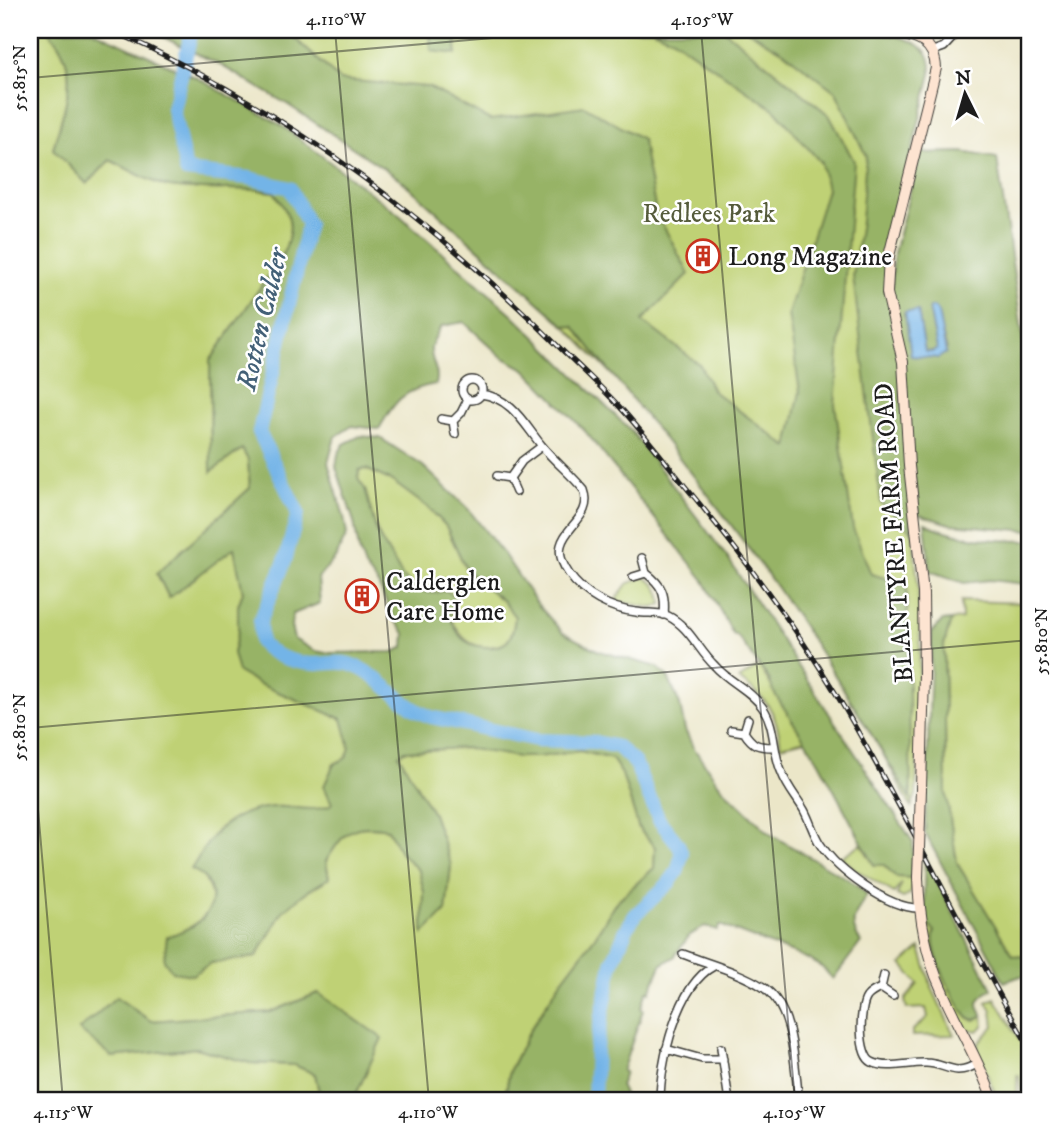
<svg xmlns="http://www.w3.org/2000/svg" width="1060" height="1131" font-family="'IM FELL DW Pica',serif">
<style>
.green{fill:#bfd174;stroke:#6e7648;stroke-width:2}
.forest{fill:#97b366;stroke:#5a6841;stroke-width:2;fill-rule:evenodd}
.water{fill:#73b4e7;stroke:#486882;stroke-width:2}
.lines{fill:none;stroke-linecap:round;stroke-linejoin:round}
.river{stroke:#73b4e7;stroke-width:14}
.minor-casing{stroke:#3b3a36;stroke-width:10}
.secondary-casing{stroke:#3b3a36;stroke-width:12}
.minor{stroke:#fff;stroke-width:7}
.secondary{stroke:#fde4d1;stroke-width:10}
.rail-casing{stroke:#1c1c1c;stroke-width:5}
.rail{stroke:#fff;stroke-width:2.5;stroke-dasharray:8;stroke-linecap:butt}
.secondary-bridge-casing{stroke:#3b3a36;stroke-width:12;stroke-linecap:butt}
.secondary-bridge{stroke:#fde4d1;stroke-width:10}
.ticks{fill:none;stroke:#1c1c1c;stroke-width:2;stroke-opacity:0.45}
.labels{text-anchor:middle;stroke-width:5;stroke-linejoin:round;paint-order:stroke}
.park-label{font-size:26px;fill:#555b3b;stroke:#fff}
.poi-label{font-size:26px;fill:#1c1c1c;stroke:#fff;text-anchor:start}
.street-label{font-size:26px;fill:#1c1c1c;stroke:#fff}
.water-label{font-size:28px;font-style:italic;fill:#436077;stroke:#fff}
.neatline{fill:none;stroke:#1c1c1c;stroke-width:2.5}
.ticks-label{font-size:18px;text-anchor:middle;fill:#1c1c1c}
</style>
<rect width="100%" height="100%" fill="#fff"/>
<filter id="ink" filterUnits="userSpaceOnUse"><feTurbulence type="fractalNoise" baseFrequency=".0143" numOctaves="2"/><feDisplacementMap in="SourceGraphic" scale="14" xChannelSelector="R" yChannelSelector="G"/><feConvolveMatrix kernelMatrix="1 2 1 2 8 2 1 2 1" color-interpolation-filters="sRGB"/></filter>
<filter id="wash" filterUnits="userSpaceOnUse"><feTurbulence type="fractalNoise" baseFrequency=".00686" numOctaves="4" result="noise"/><feDisplacementMap in="SourceGraphic" scale="28" xChannelSelector="R" yChannelSelector="G"/><feGaussianBlur stdDeviation="1.57" result="paint"/><feColorMatrix in="noise" values="0 0 0 0 0 0 0 0 0 0 0 0 0 0 0 0 0 1.4 0 .05"/><feComposite in="paint" operator="in"/></filter>
<g filter="url(#wash)">
<rect width="100%" height="100%" fill="#ebe6c8"/>
<path class="green" d="M30,30h17c37,38 18,73 6,119l34,35 23,-24c17,8 42,24 60,27 35,5 70,-1 104,5 17,24 21,34 9,62l-73,107 1,111 31,-23 6,11 2,28 -93,86 12,24 65,-51 9,45 -5,14v26l-5,21 74,49 36,17 7,29 -18,56c-16,9 -30,4 -47,3 -21,-2 -62,11 -73,30 -5,11 -8,25 -11,36 15,23 17,37 -9,53v49l19,-12 45,-6 27,-46 22,-18 24,-15 -3,-17c19,-30 25,-39 62,-32l12,22 19,20 5,21 -1,41 23,-22 5,-46 -18,-51 -35,-59 6,-4 61,-3 73,9 42,-6 32,8 10,15 17,55 16,18 -1,21 -38,34 -21,35 -35,46 -30,47 -20,39 -6,32h-151l28,-63 -63,-45 -47,19 -120,9 -39,36 84,-9 54,15 44,2 21,9 6,27h-291z
M222,30h647l48,15 9,6 -40,204 32,331 2,55 -4,154 -5,12 -67,-127 -113,-162 -89,-112 -78,-81 -164,-146 -113,-75 -65,-38z
M366,469l26,12 38,28 16,17 21,45 36,30 12,16c-1,7 -2,16 -6,22 -4,6 -9,6 -15,7 -23,5 -34,-10 -44,-28l5,-20 -9,-8c-8,2 -17,5 -26,1 -32,-16 -51,-81 -62,-112l1,-9z
M644,577c12,6 17,14 18,27l-8,4 -39,-7 12,-17z
M961,601l66,2 3,16v339l-17,-2 -56,-93 -11,-70 -2,-148 7,-25 11,-1z
M759,666l46,74 -24,6c-5,-36 -13,-46 -42,-67z
M861,844l13,21h10l12,12 16,1c0,10 2,16 -9,20l-6,-3 5,-12 -8,10 -39,-24 -14,-12z
M926,923l10,9c-3,32 17,61 34,87l5,1 8,-5 1,10 -6,6 -11,-2c-21,-27 -34,-73 -41,-106z
M920,948l12,40 22,47 -42,1v-5l16,-14 -2,-9 -19,1 -2,-9 13,-16 -16,-20z
M995,998l35,58v45h-8l-3,-26h-2v26h-19l-20,-49v-8l16,-18 -2,-15 -5,-9z"/>
<path class="forest" d="M47,30h45l107,49 82,46 116,88 115,101 120,118 95,125 186,285 -1,36 -16,-1 -12,-12h-10l-55,-103 -46,-71 -4,-12 -31,-42 -5,-3 -30,-55 -118,-148 -60,-62 -23,-12 -38,-35 -22,4c-4,6 -10,15 -11,22 -1,14 9,22 5,36 -33,5 -42,18 -57,45l-27,-3 -17,11 -7,26 16,54 3,17 -11,23 -18,21 2,25 -27,11 -2,12 3,13 21,12 12,2 67,-1 10,-5 1,-14 -10,-12 -18,-39 -12,-15 -6,-17 -5,-28 -18,-55 2,-13 6,-10 16,-8 20,2 43,28 45,43 37,47 33,49 25,28 36,18 58,16 11,10 12,28 5,25 8,17 28,40 49,47 79,46 18,14c-10,19 -21,28 -6,48l-28,37 -12,-13 -15,-8 -86,-33 -3,5 -12,-4 -16,10 -15,21 -13,8 -11,27 -3,-1 -6,17 2,2 -21,61 3,1 -5,14 5,10 -2,5h-119l6,-31 20,-40 30,-47 35,-46 21,-35 38,-34 1,-21 -16,-18 -17,-55 -10,-15 -32,-8 -42,6h-20l-53,-9 -61,3 -5,4 34,59 18,51 -5,46 -23,23 1,-42 -5,-21 -19,-19 -12,-23c-36,-7 -43,2 -62,32l3,17 -24,15 -22,18 -27,46 -45,6 -19,12 -19,-3 -9,-12 3,-23c11,-5 27,-9 35,-18 17,-18 10,-41 -11,-50 7,-10 13,-22 21,-32 15,-20 47,-32 72,-30 17,0 32,6 48,-3l-8,-18 10,-22 12,-6 4,-10 -8,-29 -83,-35 -21,-12 -5,-19 5,-21v-26l5,-14 -9,-44 -65,50 -12,-25 93,-85 -2,-28 -6,-11 -31,23 -1,-111 73,-107c12,-28 8,-38 -9,-62 -34,-6 -69,0 -104,-5 -18,-3 -43,-19 -60,-27l-23,24 -34,-35c12,-46 31,-81 -6,-119zM366,469l26,12 38,28 16,17 21,45 36,30 12,16c-1,8 -2,21 -10,26 -12,8 -33,4 -43,-5 -5,-5 -8,-14 -12,-20l5,-20 -8,-8 -13,3 -13,-2 -18,-14 -26,-44 -12,-44 -7,-10 1,-9z
M149,30h137l54,50 89,7 61,33 94,-14 58,33 14,73 33,62 -47,47 58,44 13,26 75,56 12,-55 -12,-78 39,-125 -6,-26 -46,-53 -104,-72 -18,-8h71l105,85 25,46 -19,243 18,124 18,46 36,10 4,215c-44,-71 -86,-143 -134,-211 -63,-90 -134,-175 -203,-261l-10,-2 -164,-146 -113,-75 -65,-38z
M430,30h27l-1,24 -25,-3z
M747,30c37,0 158,-9 180,23 4,6 4,13 4,21l-45,181 13,111 14,166 -32,-29 -19,-152 -9,-75 8,-55 5,-65 -30,-64 -52,-40z
M962,152l35,6 30,208 3,165 -80,-7 -32,-10 -27,-225 3,-36 26,-100zM918,311l7,41 13,-2 -5,-21 8,1 6,19 -22,8 -5,-1 -16,-42z
M925,523c34,16 69,18 105,18v78l-5,-35 -35,-4 -26,3 -34,-12z
M951,620l-7,25 2,148 11,70 56,92 17,3v19l-9,-1 -17,6 -79,-149 7,-201 10,-11z
M925,858l67,131c-11,7 -20,13 -9,26l-8,5 -8,-3c-12,-16 -40,-67 -32,-86l-9,-8 -2,-32z
M318,993l64,45 -29,63h-32l-6,-27 -21,-9 -44,-2 -54,-15 -84,9 -33,-27 37,-33 35,24 120,-9z"/>
<path class="water" d="M934,307l4,5 8,41 -8,5 -27,-2 -6,-44 13,-1 7,41h7l5,-3 -8,-41z"/>
<g class="lines">
<path class="river" d="M192,30l-19,79 13,62 63,7 41,10 18,36 -49,208 39,81 -13,48 -25,60 1,22c11,14 38,21 55,21 11,0 22,-3 33,0 31,9 51,42 82,53l106,23 58,2 23,5 17,16 24,57 19,24 4,10 -5,18 -9,12 -33,31 -9,15 -14,34 -16,84 -2,53"/>
</g>
</g>
<g filter="url(#ink)">
<g class="lines">
<defs>
<path id="minor" d="M933,51l11,-4 11,-12
M462 390a10 10 0 1 1 20 0a10 10 0 1 1-20 0Z
M481,394c31,4 43,30 61,52 13,16 29,28 42,44 13,35 -45,41 -15,84 15,22 42,35 67,38 11,2 23,0 32,4 22,11 30,34 47,50 14,16 36,24 48,42 13,19 9,44 19,65 5,14 15,25 22,37 6,11 9,23 16,34 17,26 68,65 100,64
M441,419l12,2 8,-8 7,-14
M453,421l2,13
M497,476l13,2 6,14
M510,478l12,-17 20,-15
M646,573c16,12 20,21 18,42
M633,577l13,-4 -4,-15
M748,719l-4,13c9,14 14,15 30,15
M731,730l13,2
M683,954c26,10 57,18 80,33 32,21 31,79 36,114
M884,975l-3,13 12,8
M881,988c-5,2 -10,4 -14,9 -8,11 -9,58 5,65 15,8 38,0 54,1 11,0 21,6 32,7 8,0 14,-3 20,-7
M721,1048l8,53
M666,1049l36,10h21
M660,1101c0,-38 17,-116 54,-135"/>
<path id="secondary" d="M886,30c25,7 48,7 50,38l-47,188 -2,37 16,69 6,104 14,127 1,80 -3,116
M918,877c1,39 7,76 23,111 16,39 39,73 52,113"/>
</defs>
<use href="#minor" class="minor-casing"/>
<use href="#secondary" class="secondary-casing"/>
<use href="#minor" class="minor"/>
<use href="#secondary" class="secondary"/>
<defs>
<path id="rail" d="M111,30c171,76 320,188 451,320 22,21 45,42 65,65 20,23 39,47 58,71 58,70 114,144 160,223 65,112 121,228 185,340"/>
</defs>
<use href="#rail" class="rail-casing"/>
<use href="#rail" class="rail"/>
<defs>
<path id="secondary-bridge" d="M918,877l3,-88"/>
</defs>
<use href="#secondary-bridge" class="secondary-bridge-casing"/>
<use href="#secondary-bridge" class="secondary-bridge"/>
</g>
</g>
<path class="ticks" d="M335,30l94,1071M701,30l94,1071M30,78l555,-48M30,716l33,385M30,728l1000,-88"/>
<defs>
<symbol id="building-ring" viewBox="-11 -11 22 22"><circle r="9.5" fill="#fff" stroke="#c8321e" stroke-width="1.5"/><path d="M-4-6H4V6H1V3H-1V6H-4ZM-2.5-4.3h1.7v1.8h-1.7ZM.8-4.3h1.7v1.8H.8ZM-2.5-1h1.7V.8h-1.7ZM.8-1h1.7V.8H.8Z" fill="#c8321e"/></symbol>
</defs>
<g fill-rule="evenodd">
<use href="#building-ring" x="684" y="237" width="38" height="38"/>
<use href="#building-ring" x="343" y="577" width="38" height="38"/>
</g>
<g class="labels">
<g class="park-label">
<text x="709" y="222">Redlees Park</text>
</g>
<g class="poi-label">
<text x="728" y="265">Long Magazine</text>
<text x="386" y="590">Calderglen<tspan x="386" dy="30">Care Home</tspan></text>
</g>
<g class="street-label">
<text transform="translate(893 533) rotate(-94)" y="9">BLANTYRE FARM ROAD</text>
</g>
<g class="water-label">
<text transform="translate(261 319) rotate(-77)" y="10">Rotten Calder</text>
</g>
</g>
<rect width="1060" height="1131" fill="none" stroke="#fff" stroke-width="77"/>
<g transform="translate(965 94) rotate(355)" stroke="#ffffff" stroke-width="5" paint-order="stroke">
<path d="M0-5L12 26L0 18L-12 26Z" fill="#1c1c1c"/>
<text y="-10" font-size="19" font-weight="bold" text-anchor="middle" fill="#1c1c1c">N</text>
</g>
<rect x="38" y="38" width="983" height="1054" class="neatline"/>
<g class="ticks-label">
<text x="336" y="25">4.110°W</text>
<text x="702" y="25">4.105°W</text>
<text transform="translate(19 78) rotate(-90)" y="6">55.815°N</text>
<text transform="translate(1041 641) rotate(-90)" y="6">55.810°N</text>
<text transform="translate(19 727) rotate(-90)" y="6">55.810°N</text>
<text x="63" y="1118">4.115°W</text>
<text x="428" y="1118">4.110°W</text>
<text x="794" y="1118">4.105°W</text>
</g>
</svg>
